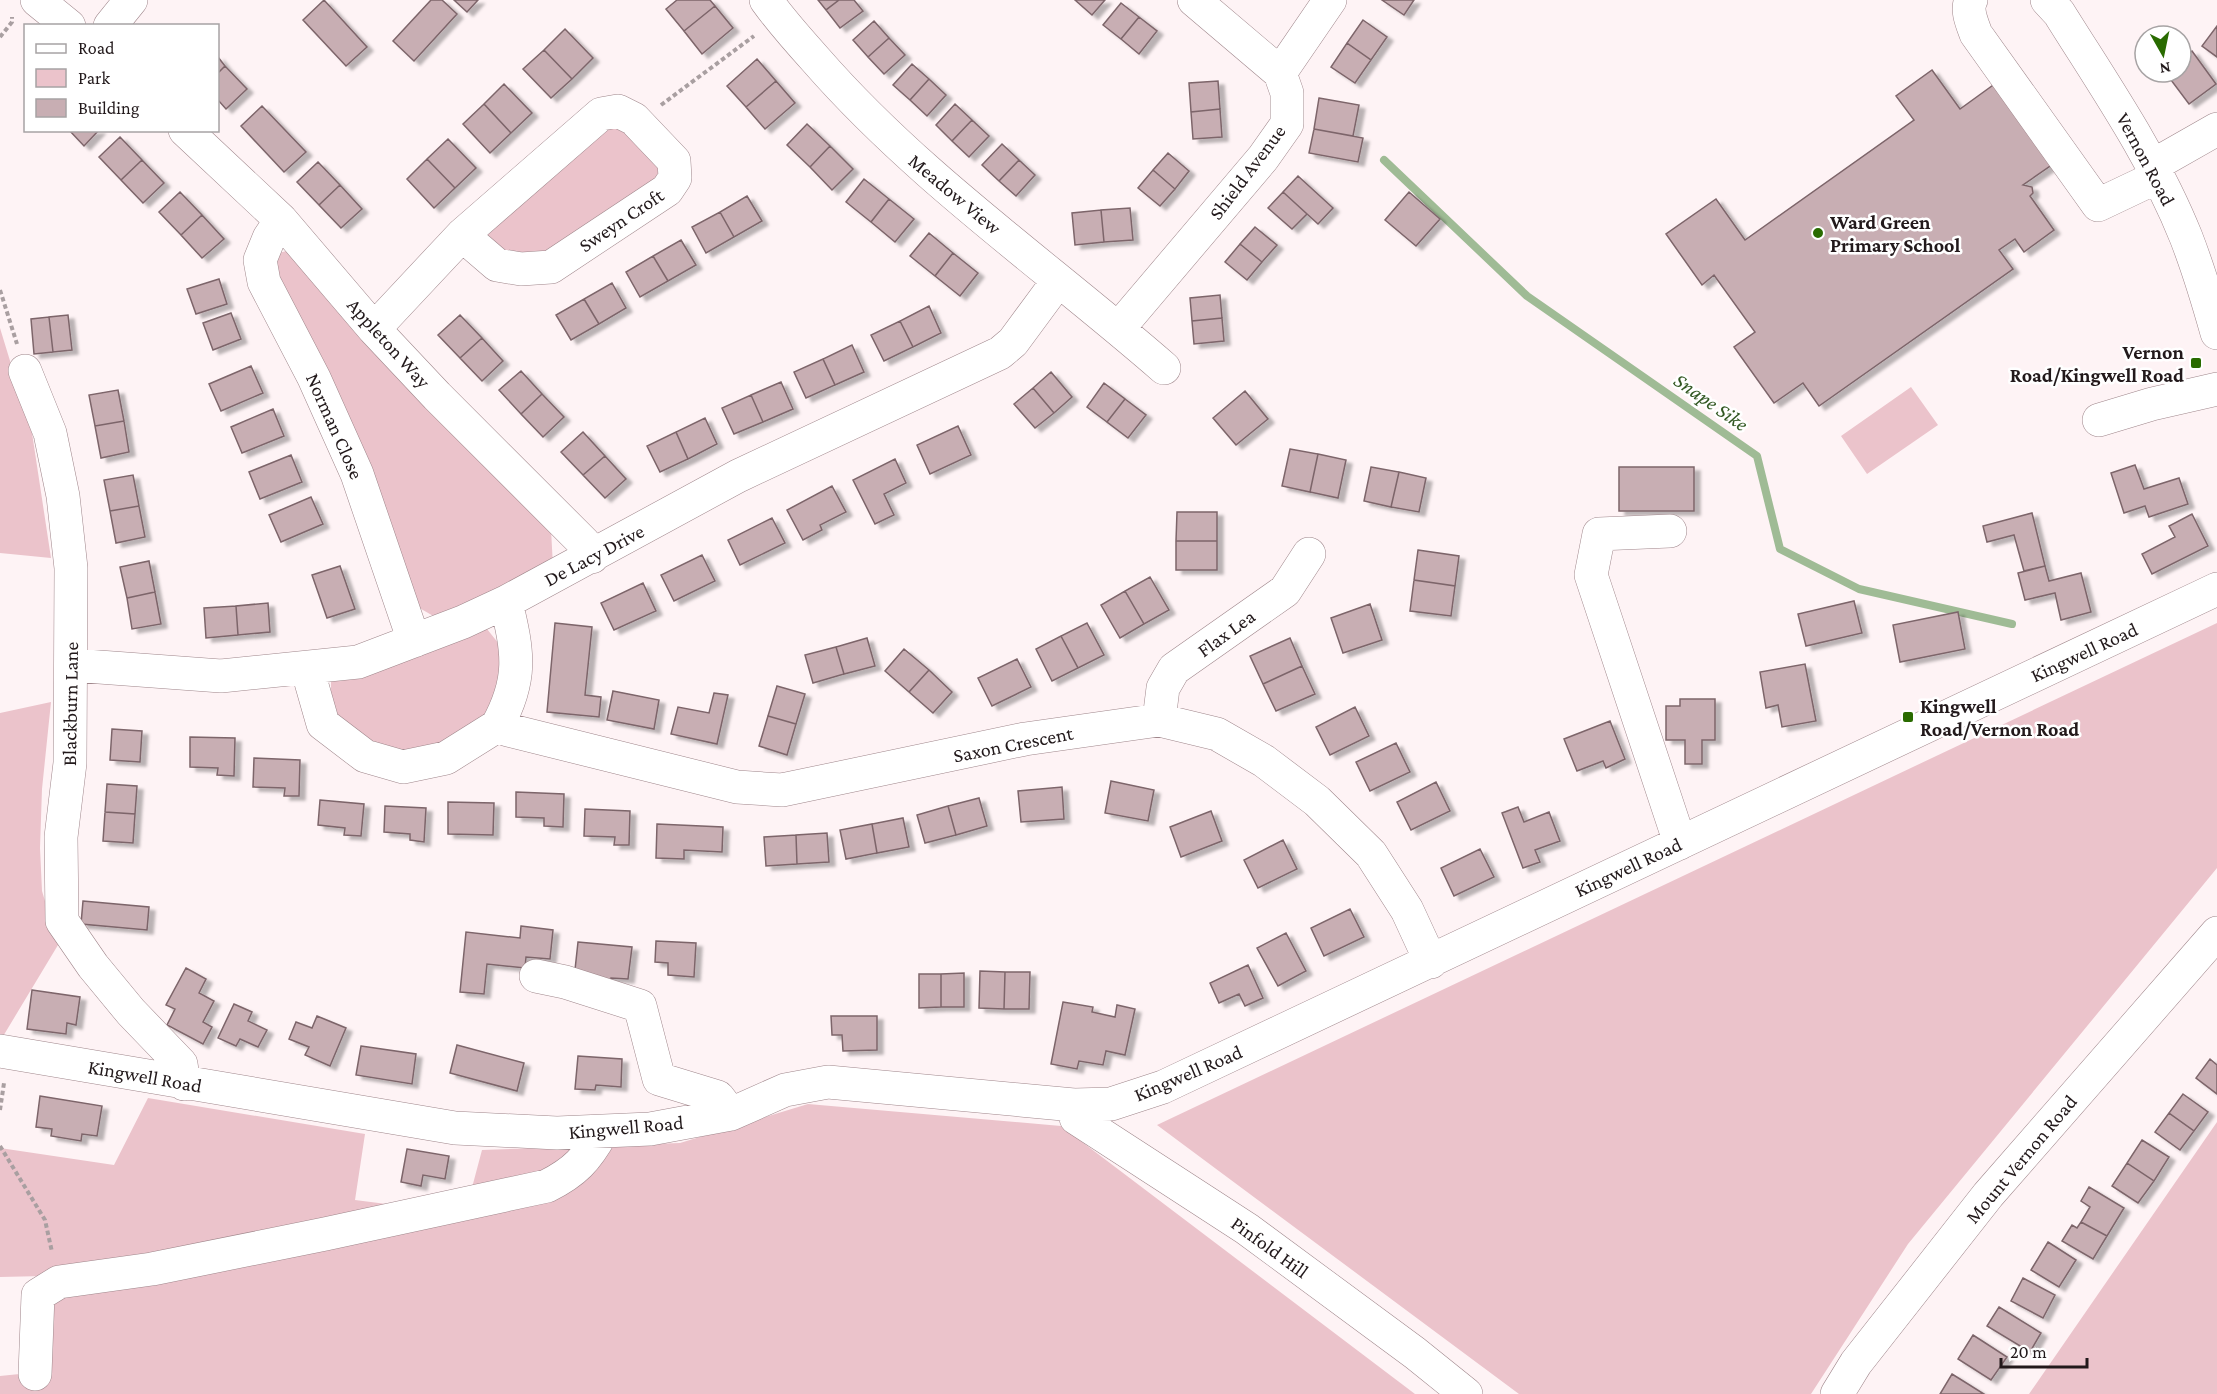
<svg xmlns="http://www.w3.org/2000/svg" width="2217" height="1394" font-family="'Crimson Pro',serif">
<style>
.green{fill:#ebc3cb}
.lines{fill:none;stroke-linecap:round;stroke-linejoin:round}
.stream{stroke:#9fbb95;stroke-width:8}
.building{fill:#c8aeb3;stroke:#7d656a;stroke-width:1.5;filter:url(#shadow)}
.minor-casing{stroke:#9f868b;stroke-width:34}
.path{stroke:#a99fa1;stroke-width:4;stroke-dasharray:4.5 3;stroke-linecap:butt}
.minor{stroke:#fff;stroke-width:33}
.poi-dot{fill:#296b00;stroke:#fff;stroke-width:2}
.labels{text-anchor:middle;stroke-width:5;stroke-linejoin:round;paint-order:stroke}
.street-label{font-size:20px;fill:#22191b;stroke:#fff}
.poi-label{font-size:20px;font-weight:bold;fill:#22191b;stroke:#fff;text-anchor:start}
.water-label{font-size:21px;font-style:italic;fill:#325823;stroke:#fff}
</style>
<defs>
<filter id="shadow"><feDropShadow dx="6" dy="4" stdDeviation="1.5" flood-color="#0004"/></filter>
</defs>
<rect width="100%" height="100%" fill="#fef3f5"/>
<path class="green" d="M618,111l57,67 -124,89 -64,-19 -2,-33z
M291,250l260,279 2,38 -111,54 -33,-19 -137,-324 -2,-23z
M0,328l32,105 19,125 -51,-5z
M1911,387l27,38 -71,49 -26,-38z
M2217,623v245l-309,376 -97,150h-292l-362,-269z
M487,629l20,25 -18,66 -51,32 -61,-1 -46,-35v-35z
M51,702l-9,87 -2,59 2,43 16,54 -56,93 -2,-1v-324z
M148,1098l217,36 -10,66 110,14 17,-64 198,-7 128,-39 253,22 354,268h-1415v-18l49,-5 -5,-95 -44,1v-129l114,17z
M2217,1122v272h-188z"/>
<g class="lines">
<path class="stream" d="M1384,160l143,136 230,160 23,93 79,40 153,35"/>
</g>
<path class="building" d="M324,0l43,47 -21,19 -43,-46z
M431,0h11l15,14 -43,47 -21,-20z
M454,0h24l-11,12z
M677,0h33l5,6 -31,25 -18,-22z
M818,0h21l-13,10z
M839,0h15l9,11 -23,17 -14,-18z
M1075,0h30l-13,15z
M1382,0h32l-10,15z
M1121,3l18,14 -18,22 -18,-14z
M715,6l18,22 -31,26 -18,-23z
M1139,17l18,14 -18,23 -18,-15z
M1363,20l24,17 -16,23 -24,-17z
M874,21l15,17 -21,19 -15,-17z
M2217,26v31l-15,-11z
M565,29l28,29 -21,21 -28,-29z
M889,38l16,17 -21,19 -16,-17z
M1347,43l24,17 -16,23 -24,-16z
M544,50l28,29 -21,19 -28,-29z
M2192,51l24,33 -27,20 -24,-32h16v-13z
M218,57l7,9 -7,7z
M757,59l19,22 -30,26 -19,-21z
M912,64l17,15 -19,21 -17,-15z
M225,66l22,23 -21,20 -8,-9v-27z
M1932,70l28,39 36,-26 57,81 -30,21 9,2 1,6 -3,3 24,34 -30,22 -9,-13 -16,11 14,19 -194,137 -16,-23 -29,20 -40,-56 21,-15 -41,-57 -12,10 -36,-51 50,-35 29,41 169,-120 -18,-24z
M929,79l17,16 -19,21 -17,-16z
M776,81l19,22 -30,26 -19,-22z
M1218,81l2,28 -29,3 -2,-29z
M504,84l28,29 -21,20 -27,-29z
M1319,98l40,7 -6,31 -39,-7z
M484,104l27,29 -21,20 -27,-29z
M955,104l17,16 -20,21 -16,-16z
M262,106l44,46 -22,20 -43,-46z
M1220,109l2,28 -29,2 -2,-27z
M972,120l17,16 -20,21 -17,-16z
M807,124l23,22 -20,21 -23,-22z
M1314,129l49,9 -5,24 -49,-9z
M69,130h30l-15,16z
M120,137l22,23 -21,20 -22,-23z
M448,139l28,29 -21,20 -28,-29z
M1002,144l17,16 -20,21 -17,-16z
M830,146l23,23 -21,21 -22,-23z
M1168,153l21,18 -14,18 -22,-19z
M427,159l28,29 -21,20 -27,-29z
M142,160l22,23 -21,20 -22,-23z
M1019,160l16,15 -19,21 -17,-15z
M318,162l22,23 -21,20 -22,-23z
M1153,170l22,19 -15,17 -22,-18z
M1298,176l35,32 -15,16 -35,-32z
M864,179l25,20 -18,23 -25,-20z
M340,185l22,24 -21,19 -22,-23z
M180,192l22,23 -21,20 -22,-23z
M1283,192l24,22 -15,15 -24,-21z
M1409,192l31,27 -24,27 -31,-26z
M747,196l15,25 -28,16 -14,-25z
M889,199l25,20 -19,23 -24,-20z
M1130,208l3,32 -29,2 -3,-32z
M1101,210l3,32 -29,3 -3,-32z
M720,212l14,25 -28,16 -14,-26z
M202,215l22,24 -22,19 -21,-23z
M1255,227l22,18 -15,17 -22,-18z
M929,233l24,20 -18,23 -25,-20z
M681,240l15,25 -28,16 -15,-25z
M1240,244l22,18 -15,18 -22,-18z
M953,253l25,20 -18,23 -25,-20z
M653,256l15,25 -28,16 -14,-25z
M219,279l8,25 -31,10 -9,-25z
M612,283l14,25 -27,16 -15,-25z
M1220,295l2,23 -30,3 -2,-23z
M584,299l15,25 -28,16 -15,-25z
M929,306l12,27 -28,14 -13,-26z
M231,313l10,26 -28,11 -10,-27z
M68,315l4,35 -19,2 -4,-35z
M460,315l22,23 -22,20 -22,-23z
M49,317l4,35 -19,2 -3,-35z
M1222,318l2,23 -30,3 -2,-23z
M900,321l13,26 -29,14 -13,-26z
M482,338l21,23 -21,20 -22,-23z
M852,345l12,27 -29,13 -12,-26z
M823,359l12,26 -29,13 -12,-26z
M251,366l12,27 -42,18 -12,-27z
M521,371l21,23 -21,20 -22,-24z
M1051,372l21,25 -18,16 -21,-25z
M781,382l12,27 -30,13 -12,-27z
M1104,383l21,16 -18,23 -20,-15z
M1033,388l21,25 -19,15 -21,-24z
M118,390l6,31 -29,5 -6,-31z
M1245,391l23,28 -32,26 -23,-27z
M542,394l22,23 -21,20 -22,-23z
M751,395l12,27 -29,12 -12,-26z
M1125,399l21,16 -18,23 -21,-16z
M273,409l11,27 -42,17 -11,-26z
M705,418l12,26 -29,15 -12,-27z
M124,421l5,31 -28,6 -6,-32z
M958,426l13,29 -41,19 -13,-29z
M583,432l22,24 -22,19 -22,-23z
M676,432l12,27 -28,13 -13,-26z
M1290,449l28,5 -8,38 -28,-6z
M1318,454l28,6 -8,38 -28,-6z
M291,455l11,27 -42,17 -11,-27z
M605,456l21,23 -21,19 -22,-23z
M895,459l11,24 -22,11 10,21 -19,9 -22,-44z
M2135,465l9,24 35,-11 9,26 -39,13 -4,-11 -21,7 -13,-40z
M1371,467l28,5 -8,35 -27,-6z
M1619,467h75v44h-75z
M1399,472l27,6 -7,34 -28,-5z
M133,475l6,31 -29,5 -6,-31z
M832,486l14,26 -26,13 2,5 -19,10 -16,-30z
M311,497l12,27 -42,18 -12,-27z
M139,506l6,31 -29,6 -6,-32z
M1177,512h40v29h-41z
M2032,513l13,53 -21,5 -10,-36 -27,7 -4,-16z
M2192,514l16,32 -56,28 -10,-20 33,-17 -6,-11z
M772,518l13,25 -45,22 -12,-25z
M1176,541h41v29h-41z
M1418,550l41,6 -4,30 -41,-6z
M702,555l13,26 -41,20 -13,-26z
M149,561l6,31 -28,6 -7,-31z
M340,566l15,43 -28,9 -15,-43z
M2045,566l4,15 32,-8 10,39 -30,8 -6,-27 -30,7 -7,-27z
M1150,577l19,33 -25,14 -19,-33z
M1414,580l41,6 -4,30 -41,-5z
M643,583l13,28 -42,19 -13,-27z
M1125,591l19,33 -24,14 -19,-33z
M155,592l6,32 -29,5 -5,-31z
M1854,601l8,32 -56,13 -8,-32z
M268,603l2,29 -32,3 -2,-29z
M1370,604l12,36 -39,13 -12,-35z
M236,606l2,29 -32,3 -2,-30z
M1958,612l7,37 -65,13 -7,-37z
M555,623l37,4 -7,68 16,2 -2,20 -52,-5z
M1087,623l17,32 -26,13 -17,-32z
M1061,636l17,32 -26,13 -16,-32z
M867,638l8,28 -31,8 -8,-27z
M1290,638l12,28 -39,18 -13,-28z
M836,647l8,27 -31,9 -8,-28z
M904,649l25,21 -20,22 -24,-21z
M1017,659l14,28 -39,19 -14,-28z
M1805,664l11,57 -34,6 -4,-22 -12,3 -6,-36z
M1302,666l13,28 -39,17 -13,-27z
M929,670l23,22 -19,21 -24,-21z
M777,686l28,8 -9,30 -28,-8z
M613,691l46,9 -5,29 -47,-9z
M714,693l14,2 -11,49 -46,-10 7,-27 31,6z
M1680,699h35v41h-13v24h-17v-24h-19v-34h14z
M1355,707l14,29 -39,19 -14,-28z
M768,716l28,8 -9,31 -28,-9z
M1610,721l15,38 -19,9 -3,-7 -26,10 -13,-32z
M112,729l30,2 -2,31 -30,-2z
M190,737l45,1 -1,38 -17,-1 1,-7 -28,-1z
M1396,743l14,29 -40,19 -14,-29z
M254,758l46,2 -1,36h-15l1,-8 -32,-1z
M1111,781l43,9 -6,31 -43,-8z
M1436,782l14,29 -39,19 -14,-28z
M107,784l30,2 -2,28 -30,-2z
M1062,787l2,32 -43,3 -3,-31z
M516,792l48,2 -1,33 -19,-1v-8l-28,-1z
M979,798l8,28 -31,9 -8,-29z
M320,800l44,4 -3,32 -17,-1 1,-7 -27,-3z
M448,802l46,1 -1,32 -45,-1z
M385,806l41,2 -2,34 -14,-2v-6l-26,-2z
M948,806l8,29 -31,8 -8,-28z
M1518,807l6,15 25,-10 11,29 -25,9 5,12 -17,6 -21,-55z
M585,809l45,2 -1,34h-15l1,-8 -31,-1z
M1211,811l11,30 -41,16 -11,-30z
M105,812l30,2 -2,29 -30,-2z
M903,818l6,29 -32,6 -5,-29z
M657,824l66,3 -1,25 -38,-2v9l-28,-1z
M872,824l5,29 -31,6 -6,-29z
M827,833l2,29 -32,2 -1,-29z
M796,835l1,29 -31,2 -2,-29z
M1283,840l14,29 -39,19 -14,-28z
M1480,849l14,28 -40,19 -13,-28z
M83,901l66,6 -2,23 -66,-6z
M1350,909l14,28 -40,19 -13,-28z
M521,926l32,4 -3,29 -24,-2 -1,11 -38,-4 -3,30 -24,-2 6,-60 54,6z
M1286,933l20,38 -28,15 -21,-38z
M656,941l40,2 -2,34 -26,-2v-12l-13,-1z
M578,942l54,5 -4,32 -17,-1 -1,9 -36,-8z
M1248,965l15,33 -18,8 -6,-12 -20,9 -9,-20z
M186,968l20,11 -7,14 15,8 -11,21 9,5 -9,17 -36,-19 8,-16 -9,-4z
M980,971l25,1 -1,37 -25,-1z
M1005,972h25l-1,37h-25z
M964,973v34h-23v-33z
M919,974h22v33l-22,1z
M32,990l48,7 -4,28 -9,-2 -1,11 -39,-5z
M1063,1002l30,5 -1,5 23,5 2,-12 18,4 -10,46 -19,-4 -3,14 -24,-4 -2,8 -26,-5z
M234,1004l18,8 -4,9 19,9 -9,17 -18,-8 -4,7 -18,-8z
M317,1016l29,12 -16,38 -25,-11 4,-8 -20,-8 7,-17 16,6z
M831,1016h46v34l-34,1 -1,-16h-10z
M457,1045l67,18 -7,28 -67,-18z
M361,1046l55,8 -4,30 -56,-9z
M578,1056l44,3 -1,28 -25,-2 -1,5 -20,-1z
M2210,1059l7,6v29l-21,-16z
M2183,1094l25,18 -14,19 -25,-18z
M40,1096l62,10 -5,30 -15,-2 -1,7 -30,-5 1,-7 -16,-2z
M2169,1113l25,18 -14,19 -25,-18z
M2142,1140l27,17 -15,24 -27,-18z
M407,1149l42,7 -4,23 -22,-4 -2,11 -20,-4z
M2127,1163l27,18 -16,22 -26,-17z
M2089,1187l35,21 -17,28 -26,-14 9,-15 -9,-6z
M2081,1222l26,14 -14,23 -31,-18 10,-16 5,3z
M2048,1242l28,18 -17,27 -28,-17z
M2023,1278l32,17 -12,23 -32,-17z
M1999,1307l42,26 -11,19 -43,-26z
M1973,1335l34,22 -16,23 -33,-21z
M1952,1374l32,20h-44z"/>
<g class="lines">
<defs>
<path id="minor" d="M37,0l32,26
M766,0c15,21 32,40 50,60 102,117 231,206 348,308
M1971,0c-5,10 1,23 5,34l122,171 59,-28
M2047,0l12,13c45,72 95,144 127,224 12,31 22,64 31,96
M110,26l21,-26
M1280,73l50,-73
M185,130l96,90 93,109 63,67 147,147 8,14
M2152,166l65,-37
M281,220l-12,18 -9,22 4,22 50,96 43,96 57,167
M374,329l88,-94 139,-121 17,-3 16,8 40,42 1,17 -8,12 -116,77 -30,2 -24,-4 -35,-30
M1118,329l145,-171 24,-34v-31l-7,-20 -86,-73
M25,371l25,62 13,63 8,72 -1,195 -9,74 1,84 31,45 38,46 50,52 3,20
M2099,420l53,-16 65,-15
M1670,531l-71,3 -8,41 89,268
M506,602c12,50 17,77 -9,124l11,4 229,57 45,3 243,-51 134,-19 58,14 47,27 53,40 54,53 36,56 24,52
M72,665l149,11 137,-14 105,-40 43,-20 232,-126 262,-123 13,-11 45,-61
M310,669l1,13 12,42 42,32 38,11 43,-9 51,-32
M1159,720l4,-32 11,-19 111,-78 24,-37
M536,976l29,6 75,24 19,73 59,18 13,17
M0,1051l455,77 102,5 93,-4 81,-15 54,-24 43,-8 246,23 37,-1 52,-17 1054,-498
M1074,1105l2,13 171,111 168,124 51,41
M35,1374l3,-79 21,-13 93,-13 173,-35 222,-48c28,-14 40,-27 55,-54
M1837,1394l19,-31 132,-168 229,-262"/>
</defs>
<use href="#minor" class="minor-casing"/>
<path class="path" d="M0,37l12,-15v-5
M661,105l93,-69
M0,290l17,54
M0,1110l4,-27
M0,1146l45,74 7,32"/>
<use href="#minor" class="minor"/>
</g>
<g class="poi-dot">
<circle cx="1818" cy="233" r="6"/>
<rect x="2190" y="357" width="12" height="12" rx="3"/>
<rect x="1902" y="711" width="12" height="12" rx="3"/>
</g>
<g class="labels">
<g class="street-label">
<text transform="translate(2146 159) rotate(62)" y="7">Vernon Road</text>
<text transform="translate(1247 172) rotate(-53)" y="7">Shield Avenue</text>
<text transform="translate(955 194) rotate(40)" y="7">Meadow View</text>
<text transform="translate(621 220) rotate(-34)" y="7">Sweyn Croft</text>
<text transform="translate(389 343) rotate(48)" y="7">Appleton Way</text>
<text transform="translate(335 426) rotate(66)" y="7">Norman Close</text>
<text transform="translate(594 555) rotate(-28)" y="7">De Lacy Drive</text>
<text transform="translate(1226 633) rotate(-36)" y="7">Flax Lea</text>
<text transform="translate(2084 652) rotate(-25)" y="7">Kingwell Road</text>
<text transform="translate(70 704) rotate(-89)" y="7">Blackburn Lane</text>
<text transform="translate(1013 744) rotate(-11)" y="7">Saxon Crescent</text>
<text transform="translate(1628 867) rotate(-25)" y="7">Kingwell Road</text>
<text transform="translate(1188 1073) rotate(-23)" y="7">Kingwell Road</text>
<text transform="translate(145 1076) rotate(10)" y="7">Kingwell Road</text>
<text transform="translate(626 1127) rotate(-5)" y="7">Kingwell Road</text>
<text transform="translate(2021 1159) rotate(-50)" y="7">Mount Vernon Road</text>
<text transform="translate(1270 1247) rotate(36)" y="7">Pinfold Hill</text>
</g>
<g class="poi-label">
<text x="1830" y="229">Ward Green<tspan x="1830" dy="23">Primary School</tspan></text>
<text x="2184" y="359" text-anchor="end">Vernon<tspan x="2184" dy="23">Road/Kingwell Road</tspan></text>
<text x="1920" y="713">Kingwell<tspan x="1920" dy="23">Road/Vernon Road</tspan></text>
</g>
<g class="water-label">
<text transform="translate(1711 402) rotate(35)" y="7">Snape Sike</text>
</g>
</g>
<rect x="24" y="24" width="195" height="108" fill="#ffffff" stroke="#a7a3a4" stroke-width="1.5"/>
<rect x="36" y="44" width="30" height="9" fill="#ffffff" stroke="#a7a3a4" stroke-width="1.5"/>
<text x="78" y="54" font-size="18" fill="#22191b">Road</text>
<rect x="36" y="69" width="30" height="18" fill="#ebc3cb" stroke="#a7a3a4" stroke-width="1.5"/>
<text x="78" y="84" font-size="18" fill="#22191b">Park</text>
<rect x="36" y="99" width="30" height="18" fill="#c8aeb3" stroke="#a7a3a4" stroke-width="1.5"/>
<text x="78" y="114" font-size="18" fill="#22191b">Building</text>
<g transform="translate(2163 54) rotate(171)"><circle r="28" fill="#ffffff" stroke="#a7a3a4" stroke-width="1.5"/>
<path d="M0-4.5L10 22L0 15L-10 22Z" fill="#296b00"/>
<text y="-9" font-size="16" font-weight="bold" text-anchor="middle" fill="#22191b">N</text>
</g>
<path d="M2001 1358v9h86v-9" fill="none" stroke="#22191b" stroke-width="3"/>
<text x="2010" y="1358" font-size="18" fill="#22191b" stroke="#ffffff" stroke-width="4.5" paint-order="stroke">20 m</text>
</svg>
